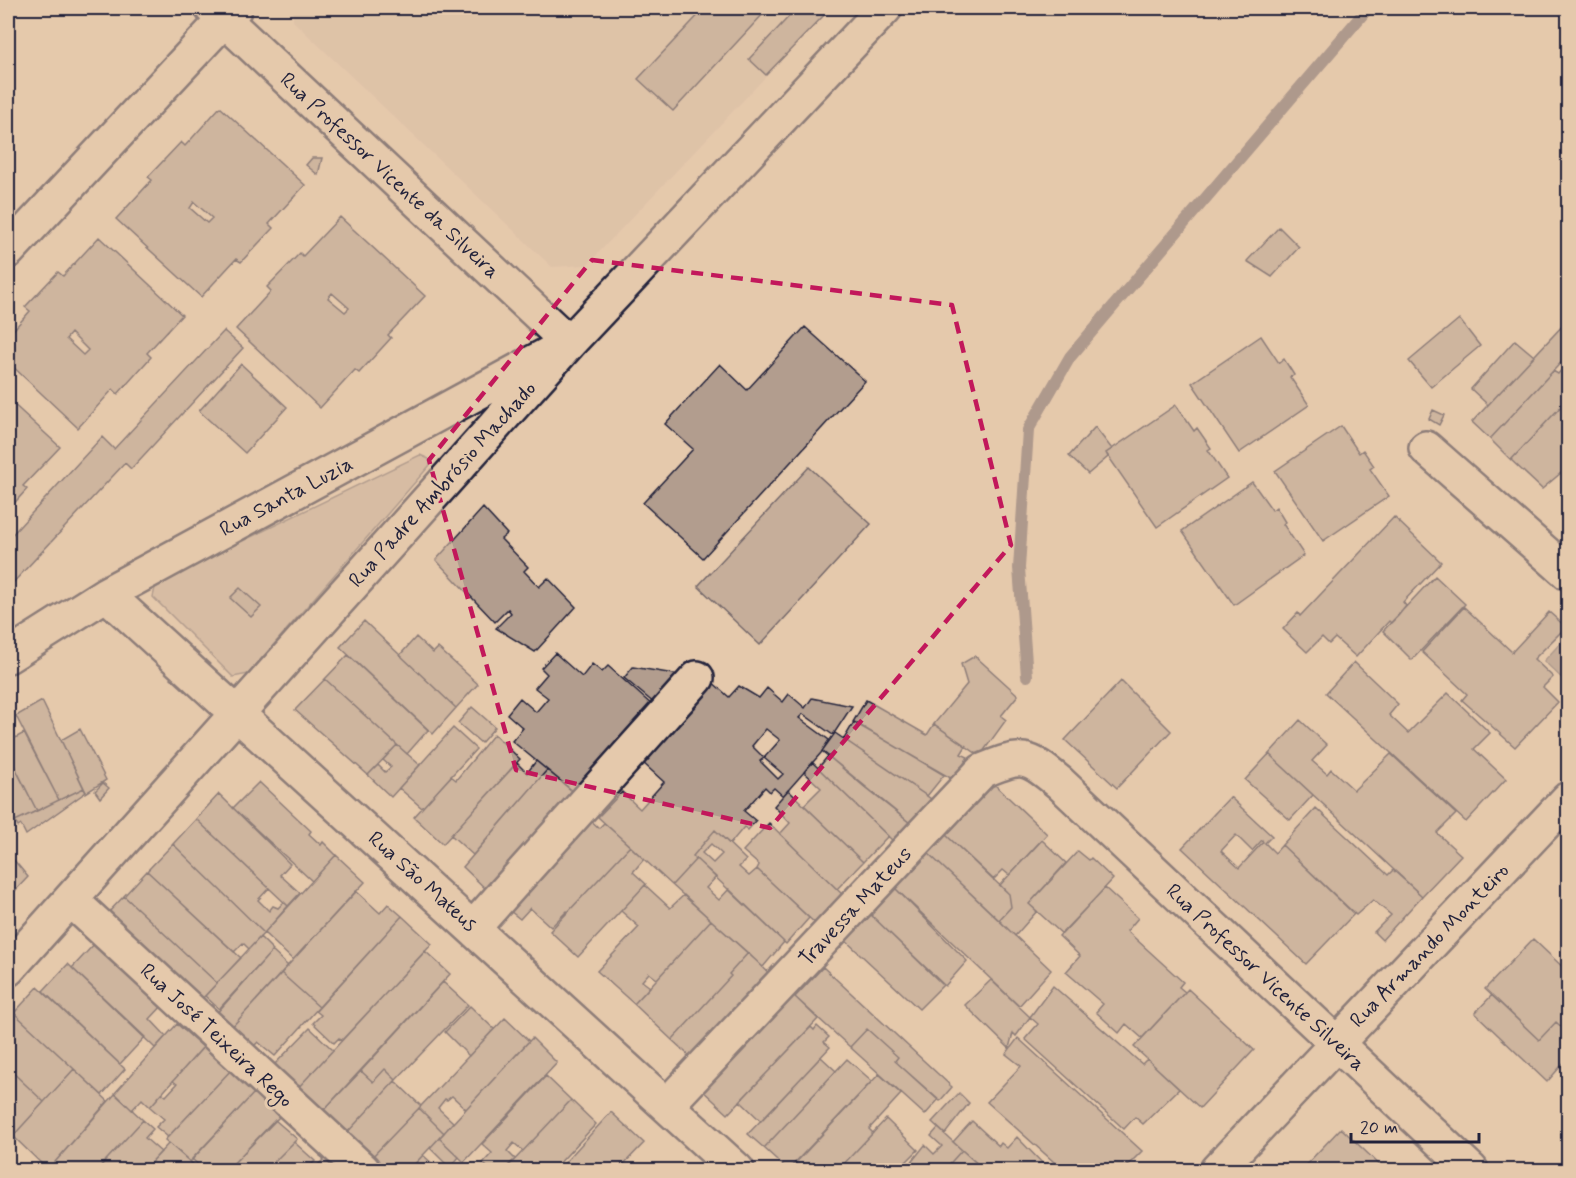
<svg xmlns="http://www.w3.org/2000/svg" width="1576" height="1178" font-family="Mynerve,sans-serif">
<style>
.built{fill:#d6bca3}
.green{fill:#c6ae9a;stroke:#74686a;stroke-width:1.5}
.water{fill:#9d8b82;stroke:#6c6166;stroke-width:1.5}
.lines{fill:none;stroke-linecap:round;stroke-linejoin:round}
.stream{stroke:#6c6166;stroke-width:12}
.building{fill:#b29d8e;stroke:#22223b;stroke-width:1.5;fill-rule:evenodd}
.street-casing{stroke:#22223b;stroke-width:38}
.street{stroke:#e5c9ac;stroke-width:33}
.marked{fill:none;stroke:#c2185b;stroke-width:4.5;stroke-dasharray:12 8;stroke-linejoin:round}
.labels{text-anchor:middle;stroke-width:6;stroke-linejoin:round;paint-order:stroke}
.street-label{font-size:21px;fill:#22223b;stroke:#e5c9ac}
</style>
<rect width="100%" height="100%" fill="#e5c9ac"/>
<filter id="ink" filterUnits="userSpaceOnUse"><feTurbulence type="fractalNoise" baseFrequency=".0167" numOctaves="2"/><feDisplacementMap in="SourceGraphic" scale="12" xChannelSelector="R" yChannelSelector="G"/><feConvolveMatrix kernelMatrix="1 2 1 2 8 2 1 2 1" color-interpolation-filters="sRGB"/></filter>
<g filter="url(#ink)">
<path class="built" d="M293,8h538l-244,257 -35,2 -259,-246z"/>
<path class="green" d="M420,455l9,4 1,6 -182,209 -15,3 -80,-80 3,-14z
M809,467l62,57 -111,121 -62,-59z"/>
<path class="water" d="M1565,638l3,3v43l-24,-23z"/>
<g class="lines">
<path class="stream" d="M1027,676l-8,-108 9,-138 42,-73 298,-349"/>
</g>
<path class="building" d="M705,8h54l5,5 -91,98 -35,-32z
M797,8h34l-65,67 -17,-16z
M220,107l85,78 -36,39 4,4 -32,34 -5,-3 -35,38 -85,-78 36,-39 -4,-3 33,-35 4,4zM194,202l18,16 -5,5 -17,-15z
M312,158h10l-4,17 -12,-10z
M340,217l85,79 -37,39 3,3 -32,35 -4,-3 -35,38 -84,-79 35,-38 -4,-4 33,-34 3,3zM332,293l17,15 -4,4 -17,-14z
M1279,227l20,20 -27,30 -25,-16z
M99,237l83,78 -35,38 4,4 -33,37 -5,-5 -35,39 -70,-66v-26l22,-25 -5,-4 33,-35 5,4zM71,333l17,17 -5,5 -17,-16z
M1459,319l21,27 -49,41 -22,-26z
M1568,320v35l-78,84 -18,-17z
M805,327l60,54 -162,177 -60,-55 50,-54 -28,-25 55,-60 27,26z
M224,331l19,17 -112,121 -6,-6 -117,125v-49l94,-102 12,12z
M1261,336l18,27 5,-4 10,16 -4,2 19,28 -70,48 -47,-70z
M1515,340l19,16 -46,49 -17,-16z
M1568,362v37l-57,61 -21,-21 63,-68 5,3z
M241,364l46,43 -42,46 -46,-42z
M8,399l52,48 -37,39 4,3 -19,21z
M1568,399v68l-26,22 -31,-29z
M1176,405l18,26 3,-3 14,20 -3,2 19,28 -70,49 -51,-74z
M1433,410l11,5 -5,10 -10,-6z
M1341,426l18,27 4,-3 11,16 -4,3 19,27 -66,45 -48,-70z
M1095,427l17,22 -6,4 2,4 -20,17 -19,-18z
M1252,482l20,28 4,-3 9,15 -2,2 21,31 -70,50 -52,-74z
M483,508l24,26 -6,5 27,28 -4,4 15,16 9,-9 28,29 -41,45 -39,-24 15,-15 -3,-4 -13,13 -59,-62z
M1394,517l47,45 -38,40 3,4 -8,10 -7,7 -2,-2 -33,36 -21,-19 -6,6 -7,-7 -15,15 -24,-23 15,-16 2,3z
M1435,576l30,28 -53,56 -29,-29z
M240,588l21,19 -10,10 -21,-19z
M1464,607l48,45 37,-40 17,15 -32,32 19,18 -10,10 15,15 -43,45 -53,-47 5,-6 -45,-42z
M364,621l92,87 -23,26 -93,-87z
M416,637l17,16 5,-5 40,36 -22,24 -56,-53z
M555,653l27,24 10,-13 10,8 6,-6 45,40 -79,86 -62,-51 11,-13 -16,-14 13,-16 16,14 12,-14 -13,-10 12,-14 -6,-6z
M348,655l80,75 -21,24 -82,-75z
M975,656l43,39 -17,21 5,4 -26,36 -46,-32 33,-40 -6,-20z
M1354,662l44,42 -9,11 19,18 40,-40 42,40 -16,16 32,30 -40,43 -140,-129z
M633,667l47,8 -25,29 -31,-26z
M325,679l72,66 -29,30 -73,-65z
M710,680l19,17 10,-11 20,12 8,-10 16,14 6,-8 16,14 7,-10 40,8 -19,29 -30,-21 -4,4 30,22 -8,13 -38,43 -9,-8 -4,4 -5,-5 -21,24 12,10 -8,9 -4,-3 -14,17 -15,-14 -22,26 3,3 -24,26 -74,-68 24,-25 18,17 24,-27 -22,-20zM766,729l14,11 -16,18 -12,-12zM764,758l19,16 -5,5 -18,-18z
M1121,681l50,50 -54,57 -52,-48z
M866,700l61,35 7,-11 32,22 -5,8 7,3 -14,23 -101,-58z
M42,701l42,87 -25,12 -43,-84z
M472,707l23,20 -14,16 -23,-20z
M1300,720l27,25 -15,16 15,13 4,-5 23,21 37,-36 65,60 -19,19 24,22 -39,41 -153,-142z
M854,722l46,27 44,26 -17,21 -83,-57z
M453,728l23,21 -54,59 -23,-20z
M80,729l26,51 -20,13 -25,-53z
M24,733l35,67 -22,11 -29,-58v-11z
M835,733l99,68 -19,26 -93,-76z
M494,734l26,25 -77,85 -29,-27 37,-41 5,4z
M397,745l23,20 -29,32 -23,-22 10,-10 7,7 6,-5 -8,-7z
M1269,754l44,41 -23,25 -45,-40z
M828,756l40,34 47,37 -20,16 -77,-75z
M536,761l11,9 -74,85 -22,-20 66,-72 10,10z
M812,762l76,74 -25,26 -59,-57 17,-17 -17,-16z
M13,764l24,47 -22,10 -7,-14v-41z
M547,770l25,21 -9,11 6,4 -78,88 -28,-27z
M259,782l52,49 -2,3 12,11 2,-3 13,13 -24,26 -79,-73z
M103,783l6,5 -9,10 -5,-7z
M994,784l53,50 -38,41 -6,-5 -10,10 -47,-45z
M84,788l2,4 -60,43 -5,-10 -3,2 -3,-6z
M788,790l75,72 -26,27 -57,-55 10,-11 -16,-17z
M219,794l71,70 -10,11 20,18 -12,13 -92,-87z
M1230,797l42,39 -7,7 10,10 7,-8 72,69 -48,50 -124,-116zM1236,835l16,16 10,-11 1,2 -24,26 -18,-17z
M1316,808l72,67 5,-5 29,26 -40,44 -8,-8 17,-17 -18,-15 -17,15 -74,-70z
M588,818l11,10 5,-5 26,23 -62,66 -1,-1 -16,16 -21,-19 -10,11 -15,-12z
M196,819l73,69 -11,12 11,11 4,-5 5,2 6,-6 4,4 -24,27 -91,-89z
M769,823l76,74 -27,29 -61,-57 2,-4 -16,-14z
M715,830l31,30 -7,7 10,9 8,-7 52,49 -23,26 -93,-88zM711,844l11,10 -9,9 -11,-10z
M946,835l63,59 2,13 -12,13 -71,-67z
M1042,840l24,23 -37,41 8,7 -22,25 -16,-16 12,-13 -2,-13 -9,-9z
M173,844l91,89 -15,16 -6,-6 -9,9 -87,-81z
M630,846l14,13 -11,13 13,12 -68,73 -28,-26z
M1078,851l11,9 2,-2 22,21 -51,55 -33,-30z
M8,853l20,24 -17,18 -3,-4z
M928,853l123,117 -32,36 -124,-118z
M336,855l29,27 -72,78 -29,-27z
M696,859l20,18 -10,11 13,12 10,-11 55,53 -21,25 -91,-82z
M147,871l94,87 -24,25 -93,-87z
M645,885l25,23 14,-13 27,25 -54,59 -8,-6 -7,8 8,6 -16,17 -37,-33 42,-44 -18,-16z
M895,888l72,73 -22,25 -75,-72z
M1105,888l33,30 -11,13 56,51 -4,5 6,5 -43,46 -16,-14 -7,9 -23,-21 7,-8 -37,-32 14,-16 -21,-20z
M356,891l24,22 8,-9 14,12 -83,91 -38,-34z
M124,896l93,87 -17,18 -93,-87z
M870,914l73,71 -24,24 -74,-69z
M402,916l30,28 -91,97 -2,-3 -5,5 -21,-20 8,-8 -5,-4z
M711,920l37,33 -19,21 2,2 -59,64 -38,-36z
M260,937l13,13 -54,59 -14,-13z
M1533,939l35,33v61l-12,-11 -17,18 -54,-51z
M97,941l67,63 -14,15 16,17 -11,12 -83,-80z
M272,951l16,15 -58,63 -15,-14z
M425,951l25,23 -129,139 -25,-23z
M748,953l24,23 -77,85 -23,-21 59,-64 -2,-2z
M68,964l77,73 -25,27 -77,-73z
M823,967l129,120 -12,14 -45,-40 3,-4 -31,-28 -17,18 -55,-50z
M281,973l38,34 -44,49 -17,-14 -7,7 -21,-20z
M991,980l39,37 -14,19 -3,-3 -4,15 -44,-43z
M443,982l25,23 -72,75 -11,-11 -12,13 -12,-11z
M1053,986l89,78 5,-5 32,30 -36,35 -8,-7 -11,12 -99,-90 13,-15 -8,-7z
M38,987l87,82 -23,26 -88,-82z
M1188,989l66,61 -54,58 -66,-61z
M793,995l25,24 -90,95 -27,-25z
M1492,995l47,45 17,-18 12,11v25l-21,24 -72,-69z
M470,1006l24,23 -25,27 -24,-24z
M13,1012l61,57 -30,33 -36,-34v-50z
M505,1018l24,23 -63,68 -14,-13 -5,4 -2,-1 -7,9 15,14 -9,11 -25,-25z
M177,1024l26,23 -53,60 -8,-8 -10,11 -17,-17z
M817,1026l12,11 -5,5 6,5 -69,74 -21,-20 71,-74 3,3z
M310,1028l23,22 -37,40 -24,-23z
M867,1029l31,28 -3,4 43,39 -13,15 -75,-68z
M532,1038l25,25 -93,99 -25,-24z
M1018,1038l124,113 -19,19h-60l-76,-68 34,-36 -15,-12z
M206,1044l26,25 -64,68 -12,-10 8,-8 -14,-12 12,-14 4,3 11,-12 -4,-3z
M821,1057l15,14 -72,77 -16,-14z
M847,1059l25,22 -84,89 -24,-22z
M8,1068l36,34 -31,34 -5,-5z
M74,1069l34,32 -60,69 -35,-34z
M232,1069l22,24 -64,69 -25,-22z
M385,1069l11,11 -52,56 -23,-23 40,-42 12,11z
M879,1074l22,20 -32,35 4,4 -35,37h-49z
M546,1076l25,24 -48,51 -9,-8 -7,8 8,8 -11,11h-14l-7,-7 9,-10 -10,-9z
M395,1081l26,25 -51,53 -26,-23z
M254,1093l25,24 -52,53h-23l-12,-11z
M959,1093l10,10 -24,31 -13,-12z
M115,1094l28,26 -46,50h-49z
M571,1100l25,24 -43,46 -47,-1z
M419,1108l25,25 -35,37h-27l-12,-11z
M611,1112l33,31 -26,27h-60z
M886,1119l32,31 -20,20h-60z
M143,1120l10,9 -8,9 16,14 -17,18h-47z
M275,1120l22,19 -31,31h-39z
M972,1121l27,25 2,-3 6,5 10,-11 32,33h-65l-31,-28z
M938,1128l24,22 -18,20h-39l20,-25 9,9 8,-8 -11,-10z
M1341,1128l44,42h-84z
M439,1138l20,19 -9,11 -20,-20z
M294,1142l21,19 -9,9h-40z
M169,1143l27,24 -2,3h-50z
M962,1150l17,15 5,5 -18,-2 -22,2z
M322,1154l18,16h-27l11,-11 -4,-3z
M423,1155l16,15h-30z"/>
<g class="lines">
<defs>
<path id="street" d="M8,251l227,-243
M1426,448l142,125
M106,594l631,576
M8,656l98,-62 463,-251 -357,-335
M71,900l292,270
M474,927l223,-249
M8,969l561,-626 316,-335
M667,1105l315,-334c41,-17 44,-16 78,12l411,387
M1217,1170l351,-371"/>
</defs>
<use href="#street" class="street-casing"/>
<use href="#street" class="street"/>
</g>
</g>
<path d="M0 0H1576V1178H0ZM592,260l360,45 59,240 -241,283 -254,-58 -87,-310z" fill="#e5c9ac" fill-opacity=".55" fill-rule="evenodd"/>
<path class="marked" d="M592,260l360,45 59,240 -241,283 -254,-58 -87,-310z"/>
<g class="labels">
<g class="street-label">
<text transform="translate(390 175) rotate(43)" y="7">Rua Professor Vicente da Silveira</text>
<text transform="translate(442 484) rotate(-48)" y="7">Rua Padre Ambrósio Machado</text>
<text transform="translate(286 496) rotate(-28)" y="7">Rua Santa Luzia</text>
<text transform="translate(423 881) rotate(42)" y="7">Rua São Mateus</text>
<text transform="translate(855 906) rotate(-47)" y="7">Travessa Mateus</text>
<text transform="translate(1429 945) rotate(-46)" y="7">Rua Armando Monteiro</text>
<text transform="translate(1266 977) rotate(43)" y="7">Rua Professor Vicente Silveira</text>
<text transform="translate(217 1035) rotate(43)" y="7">Rua José Teixeira Rego</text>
</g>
</g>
<rect width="1576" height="1178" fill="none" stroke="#e5c9ac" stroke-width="30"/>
<rect x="15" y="15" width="1546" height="1148" fill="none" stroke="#22223b" stroke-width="2" filter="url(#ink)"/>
<path d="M1351 1133v9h128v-9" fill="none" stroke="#22223b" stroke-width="3"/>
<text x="1360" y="1133" font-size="18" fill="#22223b" stroke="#e5c9ac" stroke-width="4.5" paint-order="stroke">20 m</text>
</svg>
